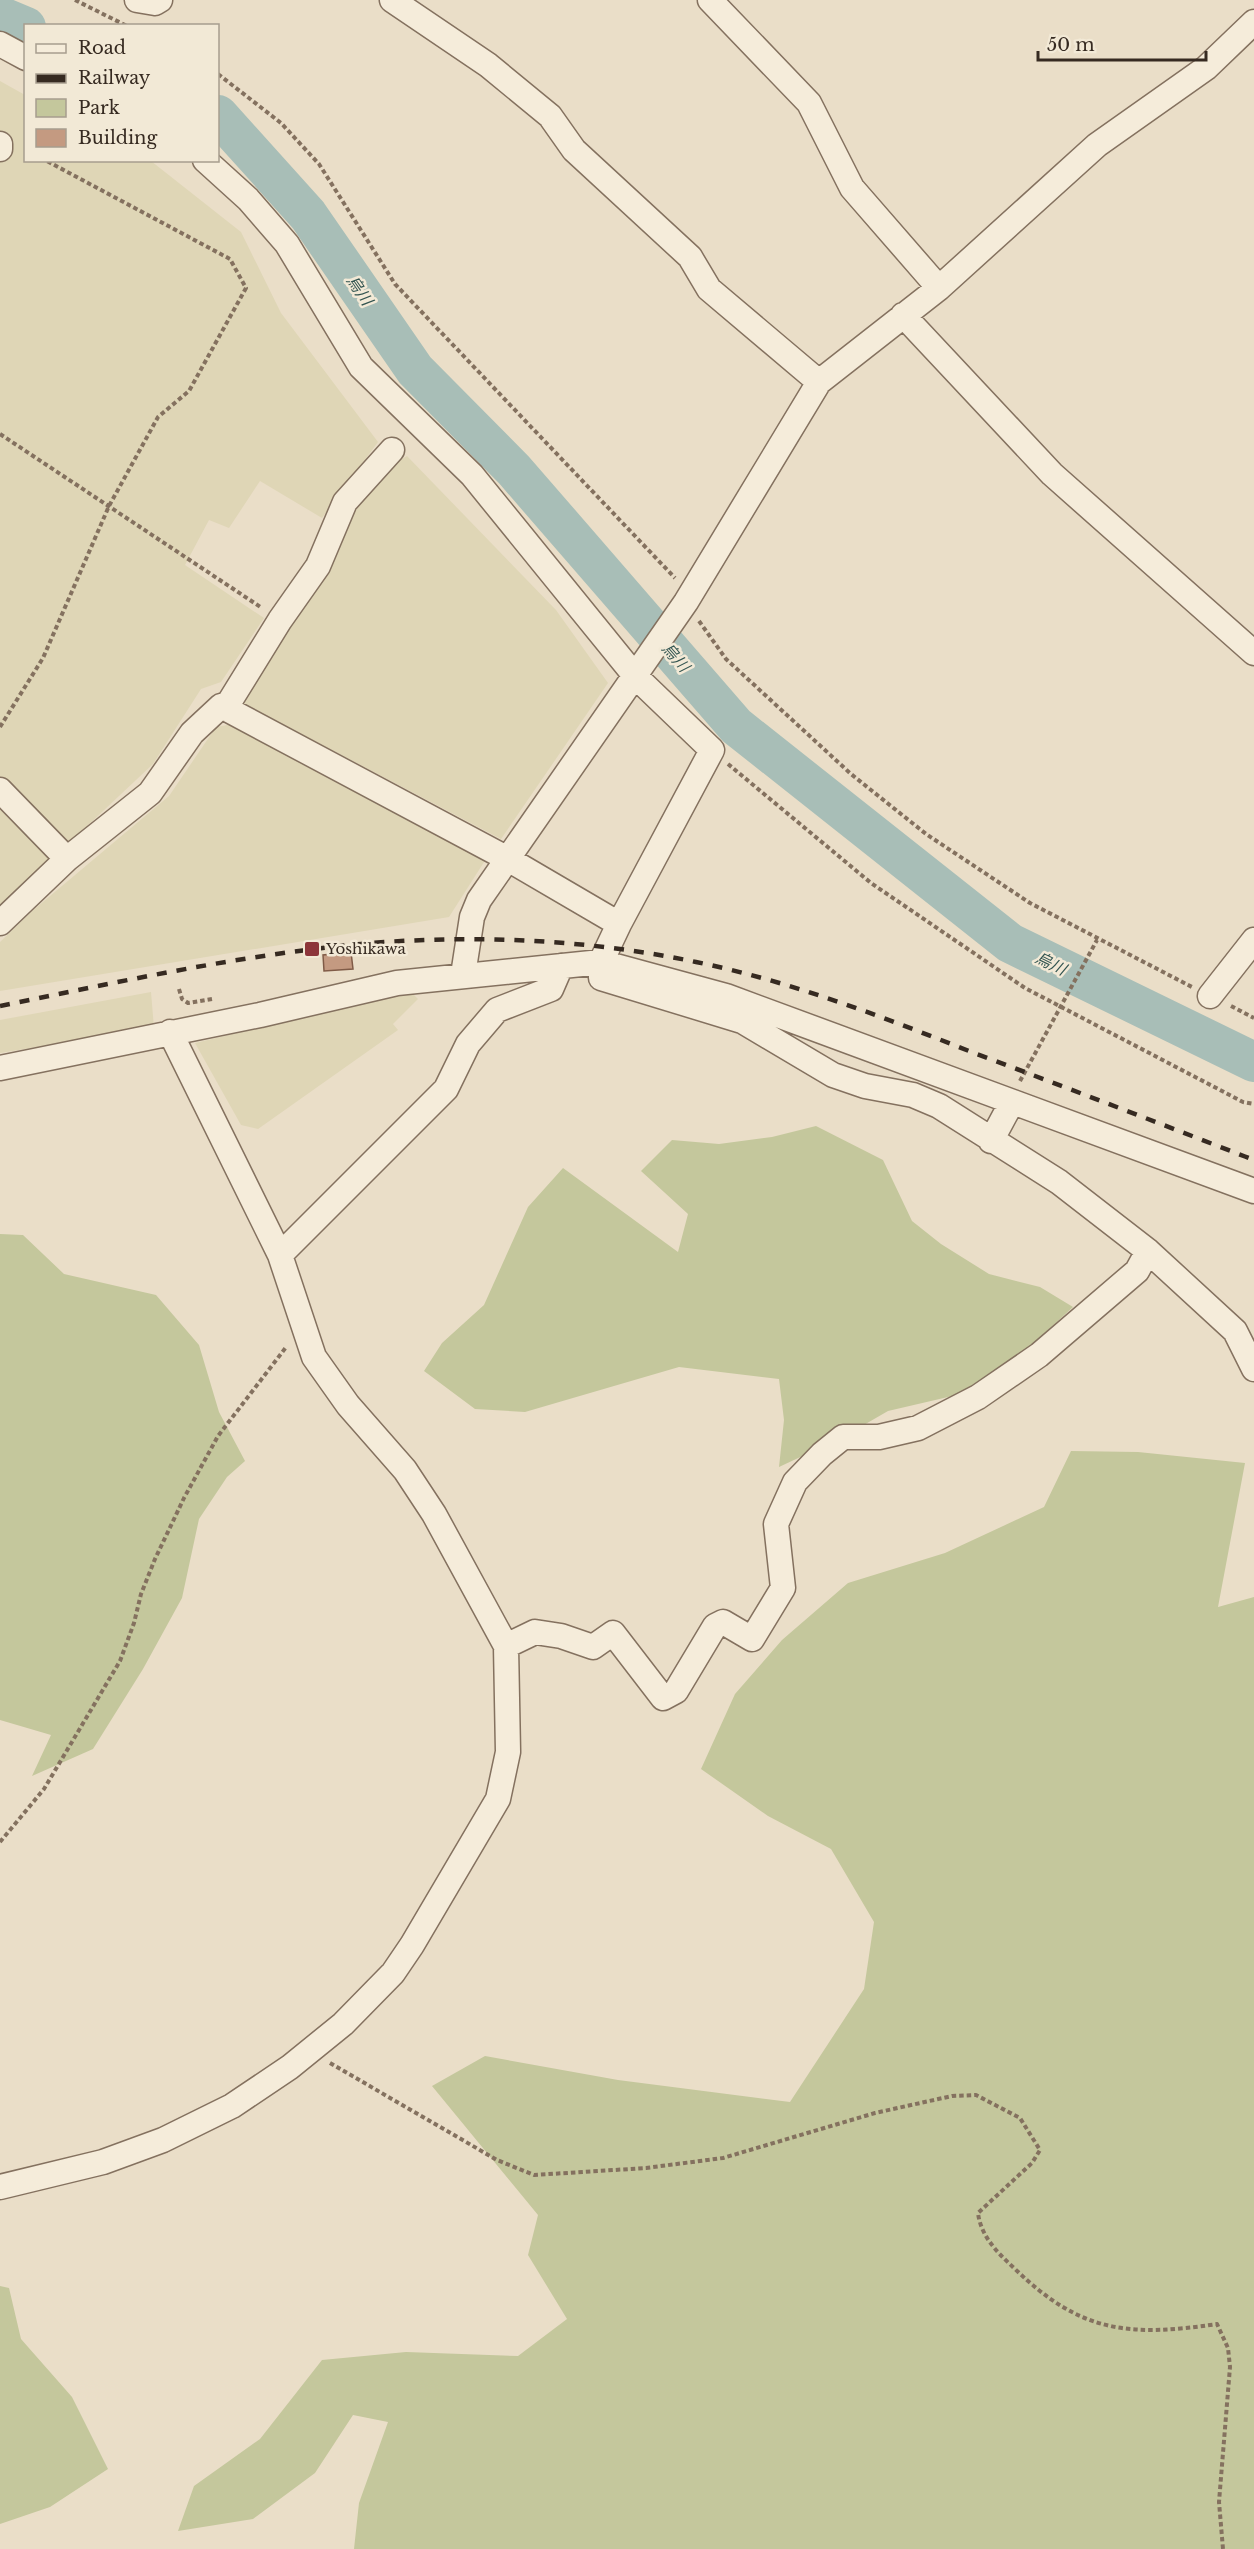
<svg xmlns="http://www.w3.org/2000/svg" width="1254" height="2549" font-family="'Libre Baskerville','Noto Sans JP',serif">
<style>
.farmland{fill:#dfd6b6}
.green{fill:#c4c79c}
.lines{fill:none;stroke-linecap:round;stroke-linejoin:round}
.river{stroke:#a8beb7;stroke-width:40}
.building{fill:#c49a81;stroke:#805b47;stroke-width:1.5}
.minor-casing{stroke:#84715f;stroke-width:27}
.path{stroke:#84715f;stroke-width:4;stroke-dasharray:4.5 3;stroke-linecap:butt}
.minor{stroke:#f5ecda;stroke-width:24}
.rail{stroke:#362a21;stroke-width:4.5;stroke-dasharray:10 10;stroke-linecap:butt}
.poi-dot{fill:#8d353a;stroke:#f2e9d6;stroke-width:2}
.labels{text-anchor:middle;stroke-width:5;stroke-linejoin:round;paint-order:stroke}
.poi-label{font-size:15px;fill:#362a21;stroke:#f2e9d6;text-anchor:start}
.water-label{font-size:16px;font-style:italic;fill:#325450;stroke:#f2e9d6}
</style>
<rect width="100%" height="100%" fill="#eadec8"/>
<path class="farmland" d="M0,81l25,14 1,65 125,1 90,71 40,81 97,129 -56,76 -62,-37 -31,47 -20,-8 -24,45 79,53 -43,64 -20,7 -48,75 -153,144z
M407,456l149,154 52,73 -107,156 -262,-138 116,-195 26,-35z
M233,724l253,135 -37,58 -449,74v-49l31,-30 138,-116 47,-69z
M151,992l3,36 -154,25v-33z
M411,992l7,7 -25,25 5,6 -140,99 -17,-4 -46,-82z"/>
<path class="green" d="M816,1126l67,34 29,61 29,23 48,30 51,13 33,20 -49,45 -63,42 -73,17 -45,26 -64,30 5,-47 -5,-41 -100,-12 -154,45 -50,-3 -51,-38 18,-28 42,-38 44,-98 35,-39 115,84 10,-38 -47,-43 31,-31 47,4 53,-7z
M0,1234l23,1 41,39 92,21 43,50 20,67 26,49 -18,16 -28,42 -17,79 -39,71 -50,80 -61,27 19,-41 -51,-15z
M1071,1451l67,1 107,11 -27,144 36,-10v952h-900l5,-46 29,-81 -35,-7 -38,58 -62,46 -75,12 16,-45 66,-47 62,-79 84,-8 112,4 49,-37 -39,-64 10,-40 -106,-129 53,-30 133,24 172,22 74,-113 10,-67 -43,-73 -63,-33 -67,-47 34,-75 47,-54 66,-57 97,-30 99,-46z
M0,2286l9,2 12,51 51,58 36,72 -58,38 -50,17z"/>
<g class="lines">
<path class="river" d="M0,16l26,11
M218,115l90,100 107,155 99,100 222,256 274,217 244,119"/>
</g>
<path class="building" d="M351,952l2,17 -29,2 -1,-16z"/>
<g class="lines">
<defs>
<path id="minor" d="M137,0l18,3 5,-3
M392,0l96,65 62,51 24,34 116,107 19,32 110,93
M710,0l99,103 43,85 87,100
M0,44l26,14
M0,144v5
M205,160l43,39 39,45 74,123 111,108 164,202 76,73 -93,174 -18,38v16l141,43 91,54 32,11 48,9 26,11 120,76 89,69 87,80 19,38
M903,315l149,159 202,179
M225,709l55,-89 38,-54 27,-64 47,-52
M0,790l67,69
M0,923l67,-64 83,-66 42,-60 29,-27 287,153 111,65
M463,975l9,-58 7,-17 207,-298 133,-220 120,-94 158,-143 109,-77 48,-46
M1210,996l44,-56
M0,1068l260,-53 137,-32 204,-21 125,34 528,195
M991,1141l21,-39
M280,1255l166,-166 22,-45 29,-34 54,-21 10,-23
M506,1646l29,-14 26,4 32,11 20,-14 50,65 13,-7 39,-65 8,-4 29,17 31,-51 -7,-64 19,-42 27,-28 21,-17h36l39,-9 60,-31 61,-42 98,-84 11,-20
M0,2187l103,-25 60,-22 69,-34 58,-39 53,-43 50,-51 19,-28 86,-146 10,-47 -2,-106 -72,-132 -29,-44 -57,-65 -34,-48 -34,-102 -110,-223"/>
</defs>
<use href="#minor" class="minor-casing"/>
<path class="path" d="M75,0l52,26
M218,74l63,49 38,41 76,120 280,294
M0,434l262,174
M699,621l27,38 125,115 75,60 104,69 162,84
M0,727l43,-69 66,-152 49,-89 31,-26 57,-103 -16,-29 -185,-99
M728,764l143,119 154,105 218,114 11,2
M179,989l3,10 6,4 24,-4
M1231,1006l23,12
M1020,1081l77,-141
M0,1842l44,-53 76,-128 14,-38 7,-29 14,-35 29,-61 34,-62 69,-90
M330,2063l167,97 37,15 112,-7 77,-10 152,-45 77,-17 24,-1 44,23 20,32 -8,13 -54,50c3,24 20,40 37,56 66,64 114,68 202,55l11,24 2,19 -11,135 4,47"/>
<use href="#minor" class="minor"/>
<path class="rail" d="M0,1006c104,-21 208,-44 314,-57 125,-16 259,-13 382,13 97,20 187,55 278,91 94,35 187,71 280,107"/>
</g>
<rect class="poi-dot" x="304" y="941" width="16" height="16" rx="3"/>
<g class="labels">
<g class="poi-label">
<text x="326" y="954">Yoshikawa</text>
</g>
<g class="water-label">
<text transform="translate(360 290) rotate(55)" y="6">烏川</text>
<text transform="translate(676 657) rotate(49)" y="6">烏川</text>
<text transform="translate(1051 963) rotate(26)" y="6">烏川</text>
</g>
</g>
<rect x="24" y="24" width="195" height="138" fill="#f2e9d6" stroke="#a79d8e" stroke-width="1.5"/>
<rect x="36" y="44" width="30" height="9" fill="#f5ecda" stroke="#a79d8e" stroke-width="1.5"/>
<text x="78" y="54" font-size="18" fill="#362a21">Road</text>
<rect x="36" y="74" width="30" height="9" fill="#362a21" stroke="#a79d8e" stroke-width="1.5"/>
<text x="78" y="84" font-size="18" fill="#362a21">Railway</text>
<rect x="36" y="99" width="30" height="18" fill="#c4c79c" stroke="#a79d8e" stroke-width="1.5"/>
<text x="78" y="114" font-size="18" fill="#362a21">Park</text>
<rect x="36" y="129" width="30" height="18" fill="#c49a81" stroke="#a79d8e" stroke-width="1.5"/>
<text x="78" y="144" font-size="18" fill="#362a21">Building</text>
<path d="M1038 51v9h168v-9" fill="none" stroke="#362a21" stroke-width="3"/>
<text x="1047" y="51" font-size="18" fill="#362a21" stroke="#f2e9d6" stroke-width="4.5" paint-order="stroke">50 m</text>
</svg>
